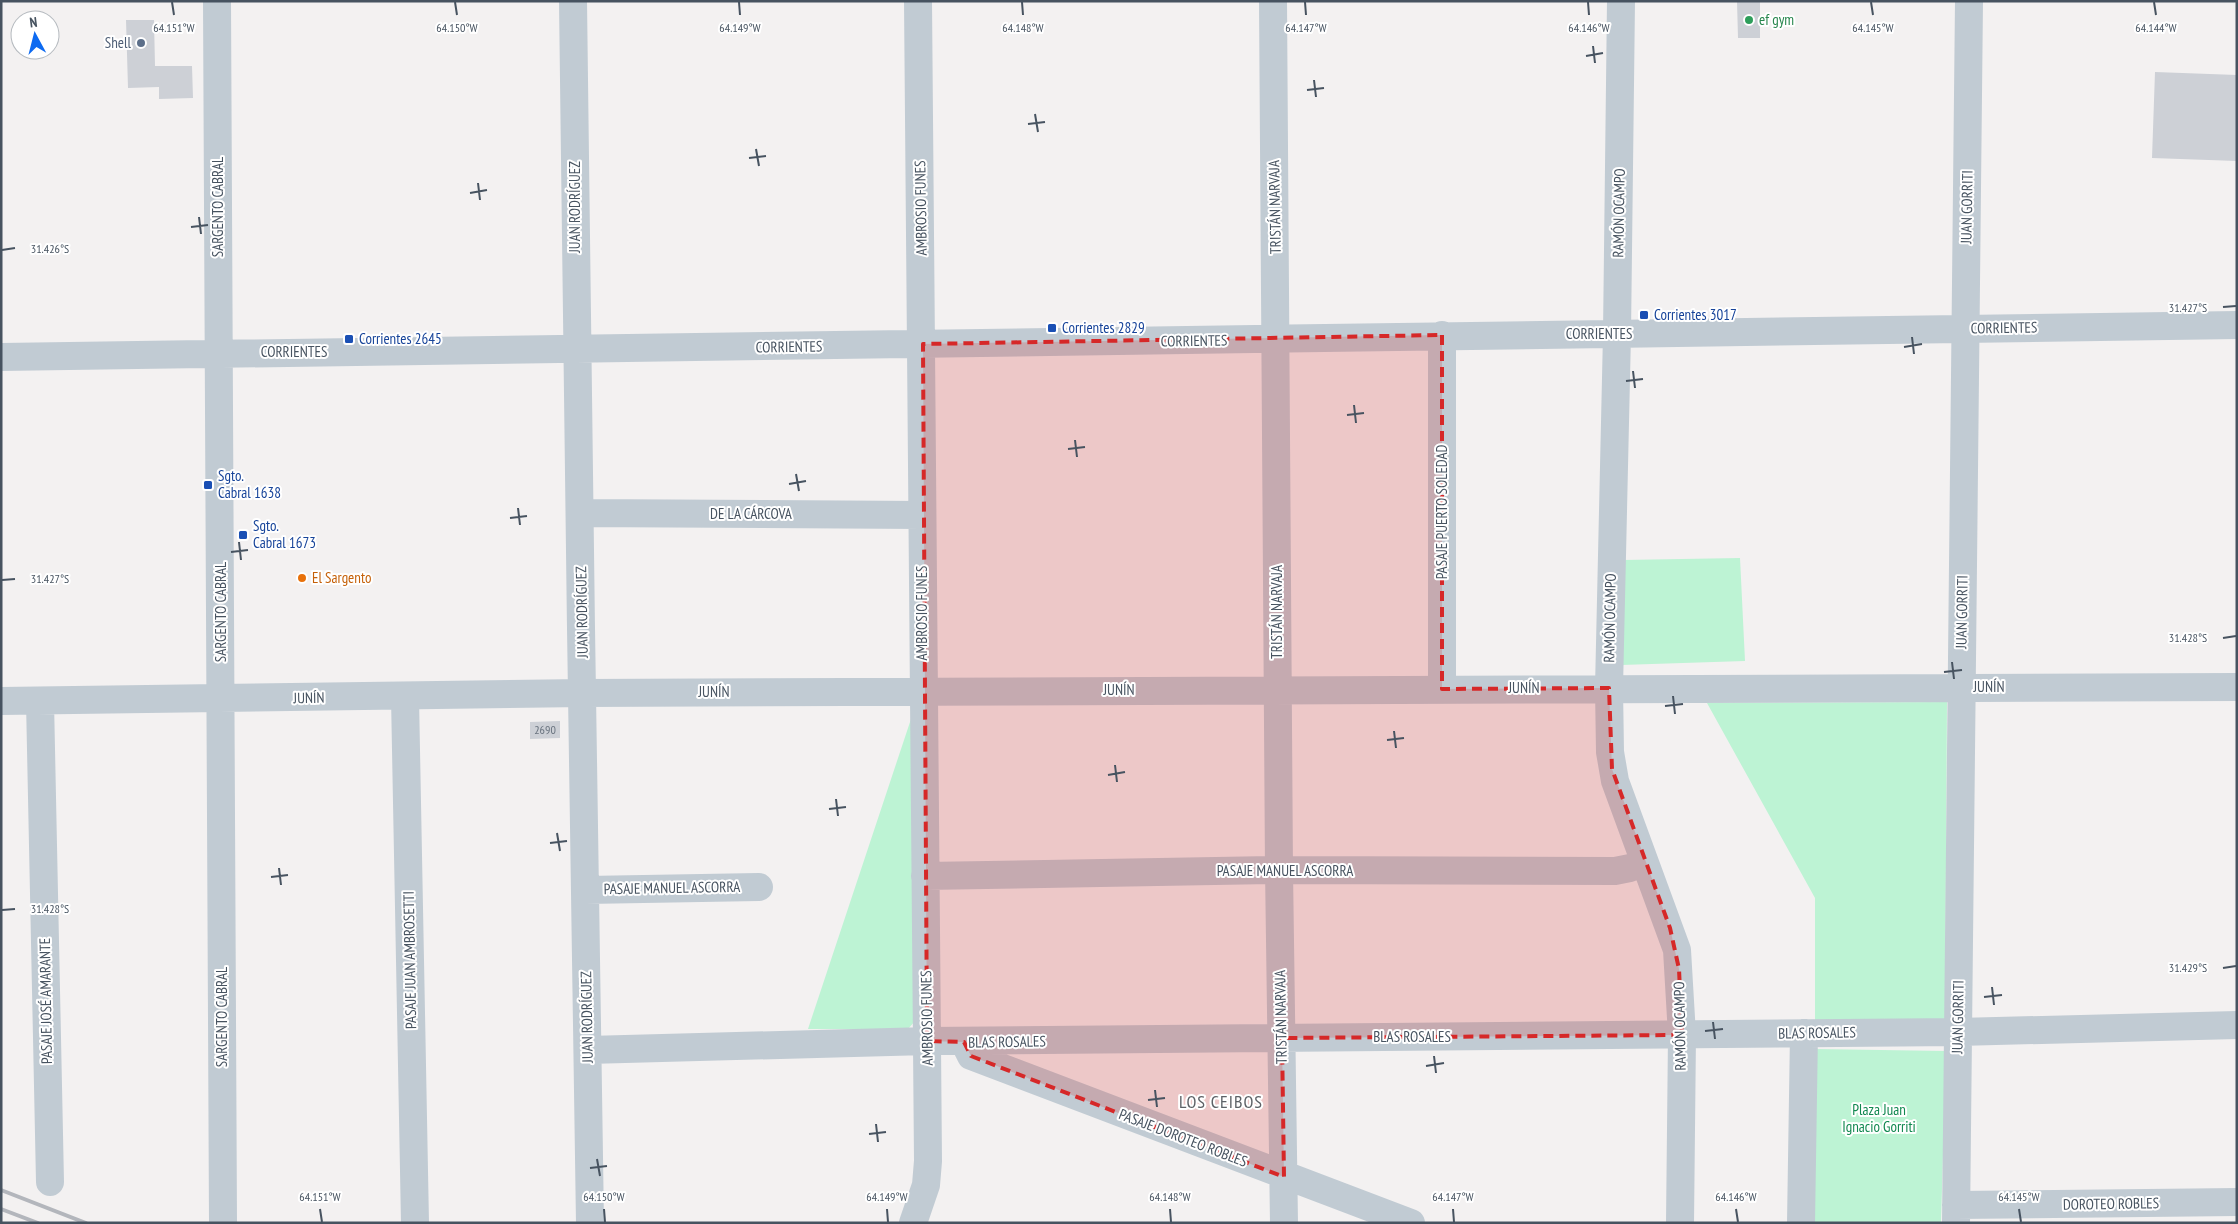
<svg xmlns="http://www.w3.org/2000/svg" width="2238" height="1224" font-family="'PT Sans Narrow',sans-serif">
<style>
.green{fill:#bdf3d4}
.building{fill:#cdd0d6}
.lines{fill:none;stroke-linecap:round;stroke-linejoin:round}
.minor{stroke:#c1cbd3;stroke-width:28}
.rail{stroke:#b3b6bc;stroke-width:4}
.marked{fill:#d62828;fill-opacity:0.2;stroke:#d62828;stroke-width:4;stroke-dasharray:10 6;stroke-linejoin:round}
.ticks{fill:none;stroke:#475360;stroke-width:2}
.leisure-dot{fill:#2e9e5b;stroke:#fff;stroke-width:2}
.service-dot{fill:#5c6f8a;stroke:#fff;stroke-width:2}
.transit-dot{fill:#1a4fb4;stroke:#fff;stroke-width:2}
.food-dot{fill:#e8710a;stroke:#fff;stroke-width:2}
.labels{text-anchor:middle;stroke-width:4;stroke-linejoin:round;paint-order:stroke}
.number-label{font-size:12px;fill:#68727e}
.leisure-label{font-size:15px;fill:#27864d;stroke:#fff;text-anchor:start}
.service-label{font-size:15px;fill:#4e5e75;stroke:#fff;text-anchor:end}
.street-label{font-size:15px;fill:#475360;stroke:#fff}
.transit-label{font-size:15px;fill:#164399;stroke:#fff;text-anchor:start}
.food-label{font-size:15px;fill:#c56008;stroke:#fff;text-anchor:start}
.park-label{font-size:15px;fill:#118850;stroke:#fff}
.quarter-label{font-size:18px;letter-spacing:1px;fill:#5d6166;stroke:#fff}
.ticks-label{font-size:12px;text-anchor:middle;fill:#475360;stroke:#fff;stroke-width:4;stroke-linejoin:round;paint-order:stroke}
</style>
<rect width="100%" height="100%" fill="#f3f1f1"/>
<path class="green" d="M1740,558l5,103 -124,4 2,-105z
M1947,702l-2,320 -130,1v-125l-108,-195z
M911,719l4,302 -7,8h-100z
M1815,1049l131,2 -5,172h-127z"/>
<path class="building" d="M1737,1h23v37h-22z
M126,20h28l1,46h37l1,32 -34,1v-12l-31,1z
M2155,72l82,3v86l-85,-3z
M560,721v17l-30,1v-17z"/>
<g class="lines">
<path class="minor" d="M217,1l6,1222
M573,1c3,407 12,815 17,1222
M1273,1l6,869 5,353
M1621,1l-4,333 -8,354 1,64 5,29 62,169 5,85 -2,188
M1,357l2236,-32
M580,513l342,2
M1442,689v-354
M405,697l10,526
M1,701l582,-8 1654,-6
M40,701l10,481
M925,876l354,-6 336,1 15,-3 14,-6
M586,890l173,-3
M964,1042l7,14 440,167
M588,1050l339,-9 1031,-9 279,-7
M1956,1205l281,-3
M913,1223l13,-38 2,-24c-4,-386 -5,-773 -10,-1160
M1801,1223l3,-190
M1956,1223l13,-1222"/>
<path class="rail" d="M1,1190l85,33
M1,1209l37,14"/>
</g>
<path class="marked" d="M1442,335v354l167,-1 3,81 58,159 9,41 3,66 -400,3 2,139 -313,-121 -7,-14 -37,-1 -4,-697z"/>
<path class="ticks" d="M172,2l2,13M455,2l2,13M739,2l1,13M1022,2l1,13M1305,2l1,13M1588,2l1,13M1871,2l2,13M2154,2l2,13M1593,46l2,17M1586,56l17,-3M1314,80l2,17M1307,90l17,-2M1035,114l3,18M1028,124l17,-2M756,149l3,17M749,158l17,-2M478,183l2,17M470,193l17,-3M199,217l2,17M191,227l17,-2M2,250l13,-2M2223,307l13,-1M1912,337l2,17M1904,347l18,-3M1633,371l2,17M1626,381l17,-2M1354,405l2,18M1347,415l17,-2M1075,440l2,17M1068,449l17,-2M796,474l3,17M789,484l17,-3M518,508l2,17M510,518l17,-2M239,542l2,18M231,552l17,-2M2,580l13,-1M2223,638l13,-2M1952,662l2,17M1944,672l18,-2M1673,696l2,18M1665,706l18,-2M1394,731l2,17M1387,740l17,-2M1115,765l2,17M1108,775l17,-3M836,799l2,17M829,809l17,-2M557,833l3,18M550,843l17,-2M279,868l2,17M271,877l17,-2M2,910l13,-1M2223,968l13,-2M1992,987l2,18M1984,997l18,-2M1713,1022l2,17M1705,1031l18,-2M1434,1056l2,17M1426,1066l18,-3M1155,1090l2,17M1148,1100l17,-2M876,1124l2,18M869,1134l17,-2M597,1159l3,17M590,1168l17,-2M320,1209l2,13M604,1209l1,13M887,1209l1,13M1170,1209l1,13M1453,1209l1,13M1736,1209l2,13M2019,1209l2,13"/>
<circle class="leisure-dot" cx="1749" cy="20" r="5"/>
<circle class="service-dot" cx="141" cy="43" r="5"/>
<g class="transit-dot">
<rect x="1639" y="310" width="10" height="10" rx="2.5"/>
<rect x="1047" y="323" width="10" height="10" rx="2.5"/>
<rect x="344" y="334" width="10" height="10" rx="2.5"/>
<rect x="203" y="480" width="10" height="10" rx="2.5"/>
<rect x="238" y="530" width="10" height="10" rx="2.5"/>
</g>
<circle class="food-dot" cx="302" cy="578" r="5"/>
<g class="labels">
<g class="number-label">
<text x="545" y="734">2690</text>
</g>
<g class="leisure-label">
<text x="1759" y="25">ef gym</text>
</g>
<g class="service-label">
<text x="131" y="48">Shell</text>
</g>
<g class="street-label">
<text transform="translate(218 207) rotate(-90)" y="5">SARGENTO CABRAL</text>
<text transform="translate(575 207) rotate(-90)" y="5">JUAN RODRÍGUEZ</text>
<text transform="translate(1275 207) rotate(-91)" y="5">TRISTÁN NARVAJA</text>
<text transform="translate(1967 207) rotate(-89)" y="5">JUAN GORRITI</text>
<text transform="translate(921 208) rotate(-91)" y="5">AMBROSIO FUNES</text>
<text transform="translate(1619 213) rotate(-89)" y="5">RAMÓN OCAMPO</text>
<text transform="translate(2004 328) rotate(-1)" y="5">CORRIENTES</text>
<text x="1599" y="339">CORRIENTES</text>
<text transform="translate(1194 341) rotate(-1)" y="5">CORRIENTES</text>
<text transform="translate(789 347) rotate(-1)" y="5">CORRIENTES</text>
<text x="294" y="357">CORRIENTES</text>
<text transform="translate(1442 512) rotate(-90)" y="5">PASAJE PUERTO SOLEDAD</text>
<text x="751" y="519">DE LA CÁRCOVA</text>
<text transform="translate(221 612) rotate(-90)" y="5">SARGENTO CABRAL</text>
<text transform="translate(582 612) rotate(-91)" y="5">JUAN RODRÍGUEZ</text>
<text transform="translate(1277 612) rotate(-90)" y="5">TRISTÁN NARVAJA</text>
<text transform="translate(1962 612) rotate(-89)" y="5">JUAN GORRITI</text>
<text transform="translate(922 613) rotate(-90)" y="5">AMBROSIO FUNES</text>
<text transform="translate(1610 618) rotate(-89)" y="5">RAMÓN OCAMPO</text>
<text x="1989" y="692">JUNÍN</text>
<text x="1524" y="693">JUNÍN</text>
<text x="1119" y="695">JUNÍN</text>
<text x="714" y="697">JUNÍN</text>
<text transform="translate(309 698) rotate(-1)" y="5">JUNÍN</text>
<text x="1285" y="876">PASAJE MANUEL ASCORRA</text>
<text transform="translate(672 888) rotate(-1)" y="5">PASAJE MANUEL ASCORRA</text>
<text transform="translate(410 960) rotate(-91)" y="5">PASAJE JUAN AMBROSETTI</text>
<text transform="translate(46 1001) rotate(-91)" y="5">PASAJE JOSÉ AMARANTE</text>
<text transform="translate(222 1017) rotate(-90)" y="5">SARGENTO CABRAL</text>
<text transform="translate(587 1017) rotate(-91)" y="5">JUAN RODRÍGUEZ</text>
<text transform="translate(1281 1017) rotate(-91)" y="5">TRISTÁN NARVAJA</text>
<text transform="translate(1958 1017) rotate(-89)" y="5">JUAN GORRITI</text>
<text transform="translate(927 1018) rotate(-91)" y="5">AMBROSIO FUNES</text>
<text transform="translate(1680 1026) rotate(-91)" y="5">RAMÓN OCAMPO</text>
<text transform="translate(1817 1033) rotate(-1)" y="5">BLAS ROSALES</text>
<text x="1412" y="1042">BLAS ROSALES</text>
<text transform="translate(1007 1042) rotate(-1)" y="5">BLAS ROSALES</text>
<text transform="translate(1183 1138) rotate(21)" y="5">PASAJE DOROTEO ROBLES</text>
<text transform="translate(2111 1204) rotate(-1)" y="5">DOROTEO ROBLES</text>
</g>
<g class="transit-label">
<text x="1654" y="320">Corrientes 3017</text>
<text x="1062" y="333">Corrientes 2829</text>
<text x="359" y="344">Corrientes 2645</text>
<text x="218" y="481">Sgto.<tspan x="218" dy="17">Cabral 1638</tspan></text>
<text x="253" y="531">Sgto.<tspan x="253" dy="17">Cabral 1673</tspan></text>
</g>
<g class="food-label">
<text x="312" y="583">El Sargento</text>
</g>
<g class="park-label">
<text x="1879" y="1115">Plaza Juan<tspan x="1879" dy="17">Ignacio Gorriti</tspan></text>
</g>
<g class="quarter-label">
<text x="1221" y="1108">LOS CEIBOS</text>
</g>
</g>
<g class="ticks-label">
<text x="174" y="32">64.151°W</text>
<text x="457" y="32">64.150°W</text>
<text x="740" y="32">64.149°W</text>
<text x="1023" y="32">64.148°W</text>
<text x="1306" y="32">64.147°W</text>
<text x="1589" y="32">64.146°W</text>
<text x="1873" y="32">64.145°W</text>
<text x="2156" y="32">64.144°W</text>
<text x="50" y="253">31.426°S</text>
<text x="2188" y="312">31.427°S</text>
<text x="50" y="583">31.427°S</text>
<text x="2188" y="642">31.428°S</text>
<text x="50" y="913">31.428°S</text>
<text x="2188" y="972">31.429°S</text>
<text x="320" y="1201">64.151°W</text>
<text x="604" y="1201">64.150°W</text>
<text x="887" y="1201">64.149°W</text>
<text x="1170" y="1201">64.148°W</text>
<text x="1453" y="1201">64.147°W</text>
<text x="1736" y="1201">64.146°W</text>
<text x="2019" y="1201">64.145°W</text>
</g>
<rect width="2238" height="1224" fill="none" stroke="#475360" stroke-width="5"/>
<g transform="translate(35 35) rotate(353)"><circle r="24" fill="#ffffff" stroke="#b5babf"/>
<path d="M0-4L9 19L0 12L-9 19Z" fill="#0d6af1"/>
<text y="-8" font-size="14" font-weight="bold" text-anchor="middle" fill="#475360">N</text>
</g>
</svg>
